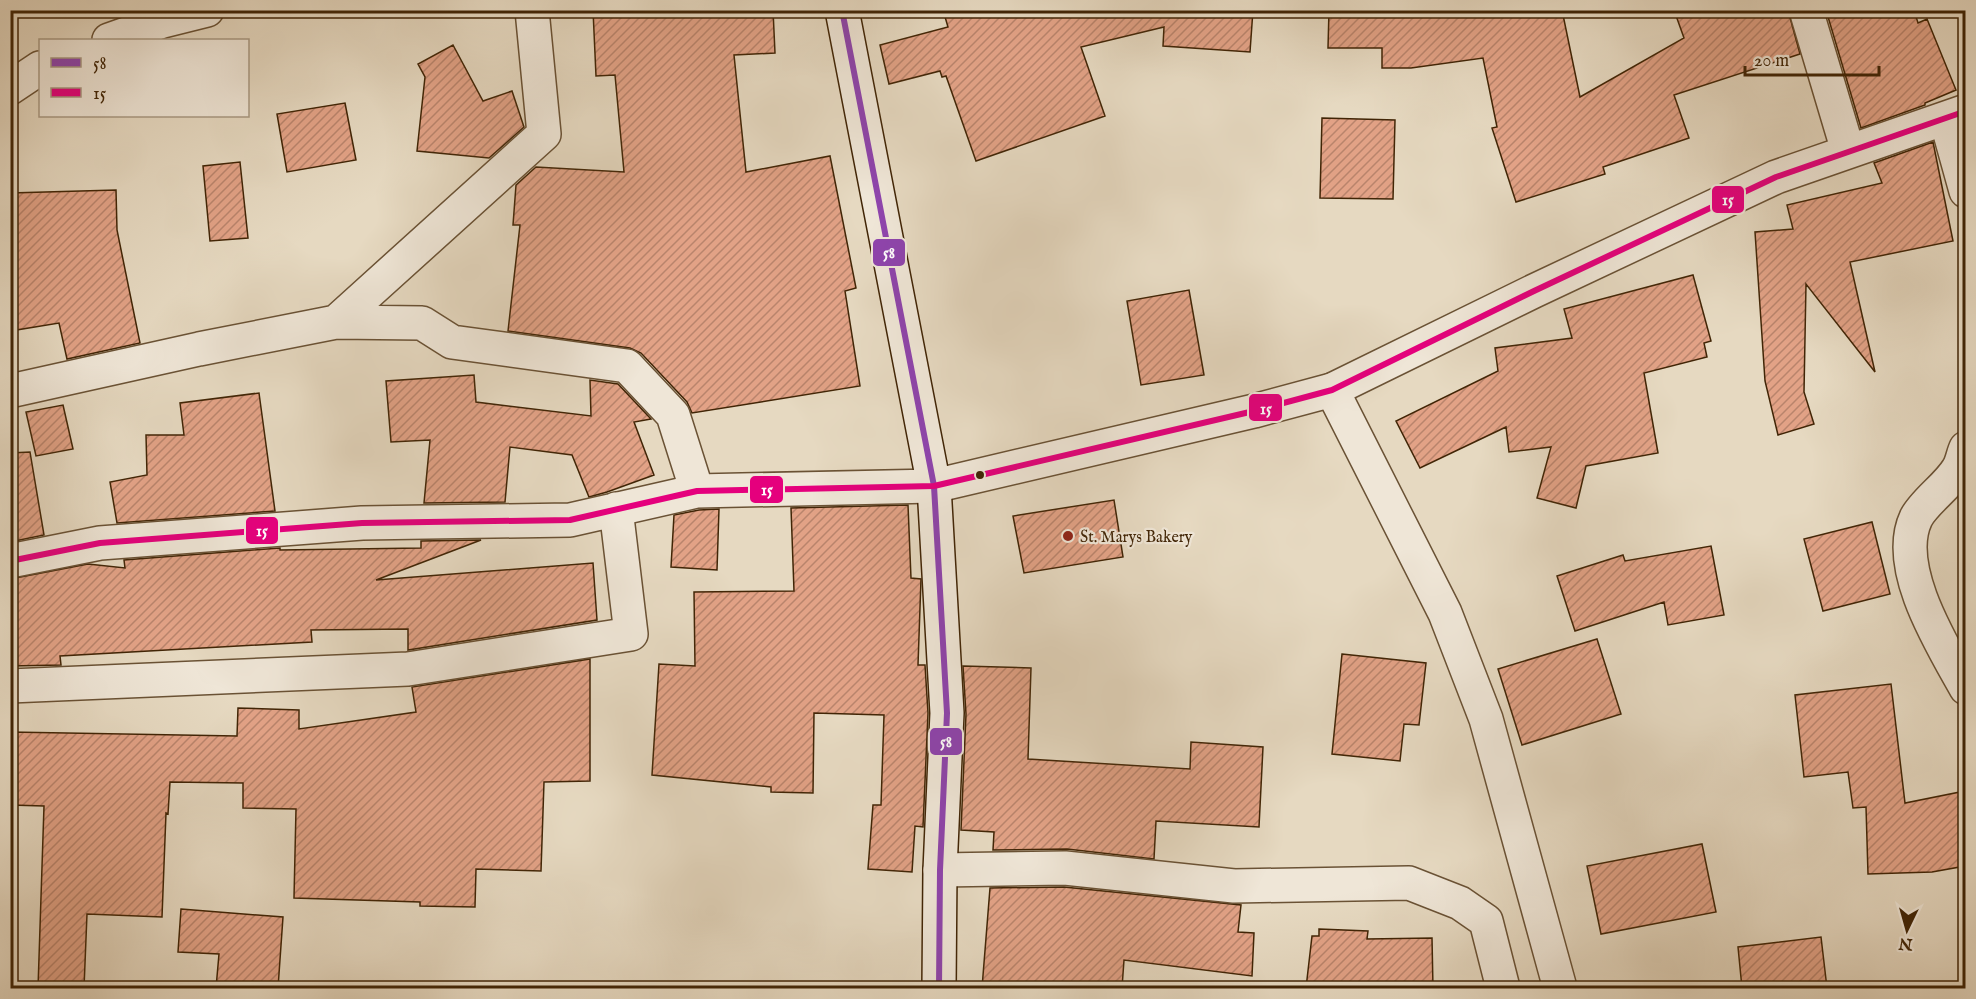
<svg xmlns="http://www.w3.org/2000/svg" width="1976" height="999" font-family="'IM FELL English',serif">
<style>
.building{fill:url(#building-hatch);stroke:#412506;stroke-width:1.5}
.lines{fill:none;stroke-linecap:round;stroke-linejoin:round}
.minor-casing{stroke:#6a5235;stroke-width:36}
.tertiary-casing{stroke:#6a5235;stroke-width:36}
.secondary-casing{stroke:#412506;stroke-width:36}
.minor{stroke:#efe6d7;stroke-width:33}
.tertiary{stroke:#efe6d7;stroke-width:33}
.secondary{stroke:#efe6d7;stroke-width:33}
.bus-1-casing{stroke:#efe6d7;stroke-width:10}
.bus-2-casing{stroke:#efe6d7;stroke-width:10}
.bus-1{stroke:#8e44ad;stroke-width:6}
.bus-2{stroke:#e5007d;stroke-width:6}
.bus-dot{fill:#412506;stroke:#efe6d7;stroke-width:2}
.poi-dot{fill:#8f2418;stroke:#efe6d7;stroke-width:2}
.labels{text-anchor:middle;stroke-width:4.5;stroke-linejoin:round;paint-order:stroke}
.poi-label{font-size:16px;fill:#412506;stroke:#efe6d7;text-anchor:start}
.line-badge{stroke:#efe6d7;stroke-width:2}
.badge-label{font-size:16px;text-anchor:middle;font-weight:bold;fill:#fff}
</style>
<defs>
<pattern id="building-hatch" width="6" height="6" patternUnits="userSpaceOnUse" patternTransform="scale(1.5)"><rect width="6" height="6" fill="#e2a286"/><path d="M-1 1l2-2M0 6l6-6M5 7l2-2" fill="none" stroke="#b9846c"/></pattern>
</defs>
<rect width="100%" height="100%" fill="#e6d9c1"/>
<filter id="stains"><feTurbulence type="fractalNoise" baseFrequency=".00333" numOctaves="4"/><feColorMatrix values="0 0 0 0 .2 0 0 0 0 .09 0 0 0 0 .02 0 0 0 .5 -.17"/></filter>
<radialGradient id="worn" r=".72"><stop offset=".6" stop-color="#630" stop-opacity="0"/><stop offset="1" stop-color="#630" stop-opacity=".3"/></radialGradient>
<path class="building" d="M593,10h180l2,43 -41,2 12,117 84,-16 26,132 -11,3 15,95 -168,27 -5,-11 -46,-49 -11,-5 -122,-17 12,-106h-7l3,-40 20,-18 88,5 -9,-97 -19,1z
M943,10h310l-3,42 -87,-6 1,-19 -83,20 24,69 -129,45 -30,-85 -4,1 -2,-6 -51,13 -9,-39 68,-18z
M1329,10h233l18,87 104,-59 -10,-28h114l12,44 -126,41 15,43 -86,29 2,7 -89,28 -24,-74 5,-1 -14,-69 -72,10h-29v-20h-54z
M1826,10h88l4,13 9,-4 29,71 -31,13v2l-64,23z
M453,45l30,56 29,-10 12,36 -35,31 -72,-7 8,-74 -7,-13z
M345,103l11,57 -69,12 -10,-58z
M1322,118l73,2 -2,79 -73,-1z
M1933,142l20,99 -103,21 25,110 -69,-88 -2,108 10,32 -36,11 -13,-54 -10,-149 38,-3 -6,-24 95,-22 -8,-20z
M240,162l8,76 -38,3 -7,-75z
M116,190l1,40 23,113 -73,16 -8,-36 -49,8v-138z
M1693,275l18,66 -7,2 3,14 -63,16 14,80 -72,13 -10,42 -39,-10 14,-51 -42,5 -3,-25 -86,41 -24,-47 102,-50 -3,-23 77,-10 -8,-29z
M1189,290l15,85 -63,10 -14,-84z
M474,375l2,27 115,14 -1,-36 28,4 33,35 -17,3 20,53 -47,17 -18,5 -17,-42 -62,-8 -5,55 -81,1 6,-63 -39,2 -5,-61z
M259,393l16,118 -158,12 -7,-41 37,-7 -1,-40h38l-4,-32z
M63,405l10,44 -37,7 -10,-44z
M30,452l14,83 -34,7v-89z
M1114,500l9,57 -99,16 -11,-57z
M908,505l3,73 10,1 -3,86h7l3,48 -5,114 -8,-1 -3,46 -44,-3 5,-64h8l3,-90 -70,-2 -1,80 -42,-1v-5l-119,-12 7,-111 36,2 -1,-74 100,-1 -3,-83z
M719,509l-2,61 -46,-3 3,-52 25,-5z
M1872,522l18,72 -67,17 -19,-72z
M481,540l-105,40 217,-17 4,57 -189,30v-21l-97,1 1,12 -252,14 1,9 -51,1v-87l78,-15 37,4 -1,-8 156,-12v2l141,-2v-7z
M1711,546l13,69 -56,10 -4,-23 -89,29 -18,-55 66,-21 2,6z
M1597,639l24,75 -99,31 -24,-76z
M1342,654l84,9 -7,62 -15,-1 -4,37 -68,-7z
M590,659v122l-46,1 -3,89 -65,-2 -1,38 -55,-1v-4l-126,-4 2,-89 -53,-1v-25l-73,-1 -2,32 -2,-1 -4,104 -75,-3 -3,74h-46l6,-182 -34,-1v-73l227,4 1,-28 61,2v19l117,-17 -4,-25z
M963,666l68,2 -3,91 162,10 1,-27 72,5 -4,80 -103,-6 -2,38 -87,-10 -74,1 1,-18 -33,-2 5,-116z
M1891,684l14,119 60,-12v75l-33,6 -64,2 -2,-67 -13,1 -5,-36 -44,5 -9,-82z
M1702,844l14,68 -115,22 -14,-68z
M1064,887l177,18 -3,27 16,1 -2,43 -128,-16 -2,28h-140l8,-100z
M181,909l102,8 -5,71h-62l3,-34 -41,-2z
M1319,929l49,2 -1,8 65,-1 1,50h-127l6,-52h7z
M1821,937l6,51h-85l-4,-41z"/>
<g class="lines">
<defs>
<path id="minor" d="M1806,10l42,141
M109,40l54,-19 44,-11
M10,88l30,-20
M1946,119l20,72
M336,322l86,1 30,19 175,24 46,49 24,76
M1332,390l113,223 41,106 74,269
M10,391l189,-42 137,-27 208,-188 -12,-124
M1966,448c-3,6 -4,15 -8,21 -10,17 -34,33 -42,49 -23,49 26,127 50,170
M10,561l90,-18 262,-20 208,-3 127,-29 237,-5
M10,686l398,-17 223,-35 -15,-125
M940,870l125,-2 169,18 175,-3 51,20 26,18 17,67"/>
<path id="tertiary" d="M934,486l320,-75 78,-21 202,-99 242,-114 190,-66"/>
<path id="secondary" d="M842,10l92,476 13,227 -7,157 -1,118"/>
</defs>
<use href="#minor" class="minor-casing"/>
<use href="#tertiary" class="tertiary-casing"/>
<use href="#secondary" class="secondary-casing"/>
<use href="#minor" class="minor"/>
<use href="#tertiary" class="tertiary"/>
<use href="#secondary" class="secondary"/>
<defs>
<path id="bus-1" d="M842,10l92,476 13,227 -7,157 -1,118"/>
<path id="bus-2" d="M10,561l90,-18 262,-20 208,-3 127,-29 237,-5 320,-75 78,-21 202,-99 242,-114 190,-66"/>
</defs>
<use href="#bus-1" class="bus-1-casing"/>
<use href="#bus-2" class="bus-2-casing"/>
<use href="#bus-1" class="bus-1"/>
<use href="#bus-2" class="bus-2"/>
</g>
<circle class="bus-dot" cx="980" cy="475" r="5"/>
<circle class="poi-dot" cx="1068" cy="536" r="6"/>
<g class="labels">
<g class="poi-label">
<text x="1080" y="542">St. Marys Bakery</text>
</g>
</g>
<g class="line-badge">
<rect x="1711" y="185" width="34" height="29" rx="6" fill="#e5007d"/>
<rect x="872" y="238" width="34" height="29" rx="6" fill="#8e44ad"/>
<rect x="1248" y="393" width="35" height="29" rx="6" fill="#e5007d"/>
<rect x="749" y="475" width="35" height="29" rx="6" fill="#e5007d"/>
<rect x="245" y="516" width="34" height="29" rx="6" fill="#e5007d"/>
<rect x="929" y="727" width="34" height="29" rx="6" fill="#8e44ad"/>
</g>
<g class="badge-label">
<text x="1728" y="205">15</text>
<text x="889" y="258">58</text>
<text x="1266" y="414">15</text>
<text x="767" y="495">15</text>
<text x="262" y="536">15</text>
<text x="946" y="747">58</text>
</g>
<rect width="1976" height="999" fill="none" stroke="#e6d9c1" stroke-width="36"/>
<rect x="12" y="12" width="1952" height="975" fill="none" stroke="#412506" stroke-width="3"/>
<rect x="18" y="18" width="1940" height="963" fill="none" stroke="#412506" stroke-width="1.5"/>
<rect x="39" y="39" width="210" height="78" fill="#efe6d7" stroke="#a99983" stroke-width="1.5"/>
<rect x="51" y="58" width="30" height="9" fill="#8e44ad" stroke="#a99983" stroke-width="1.5"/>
<text x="93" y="69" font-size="18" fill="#412506">58</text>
<rect x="51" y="88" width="30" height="9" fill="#e5007d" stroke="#a99983" stroke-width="1.5"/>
<text x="93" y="99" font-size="18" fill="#412506">15</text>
<g transform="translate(1907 930) rotate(185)" stroke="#efe6d7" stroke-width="4.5" paint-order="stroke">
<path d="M0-4.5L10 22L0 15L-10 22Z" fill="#412506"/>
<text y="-9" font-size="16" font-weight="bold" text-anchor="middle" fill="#412506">N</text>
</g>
<path d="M1745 66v9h134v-9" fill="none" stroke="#412506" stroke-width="3"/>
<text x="1754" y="66" font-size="18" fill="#412506" stroke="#efe6d7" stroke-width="4.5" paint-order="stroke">20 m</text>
<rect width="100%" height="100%" filter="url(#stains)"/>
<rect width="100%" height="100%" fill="url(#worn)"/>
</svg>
